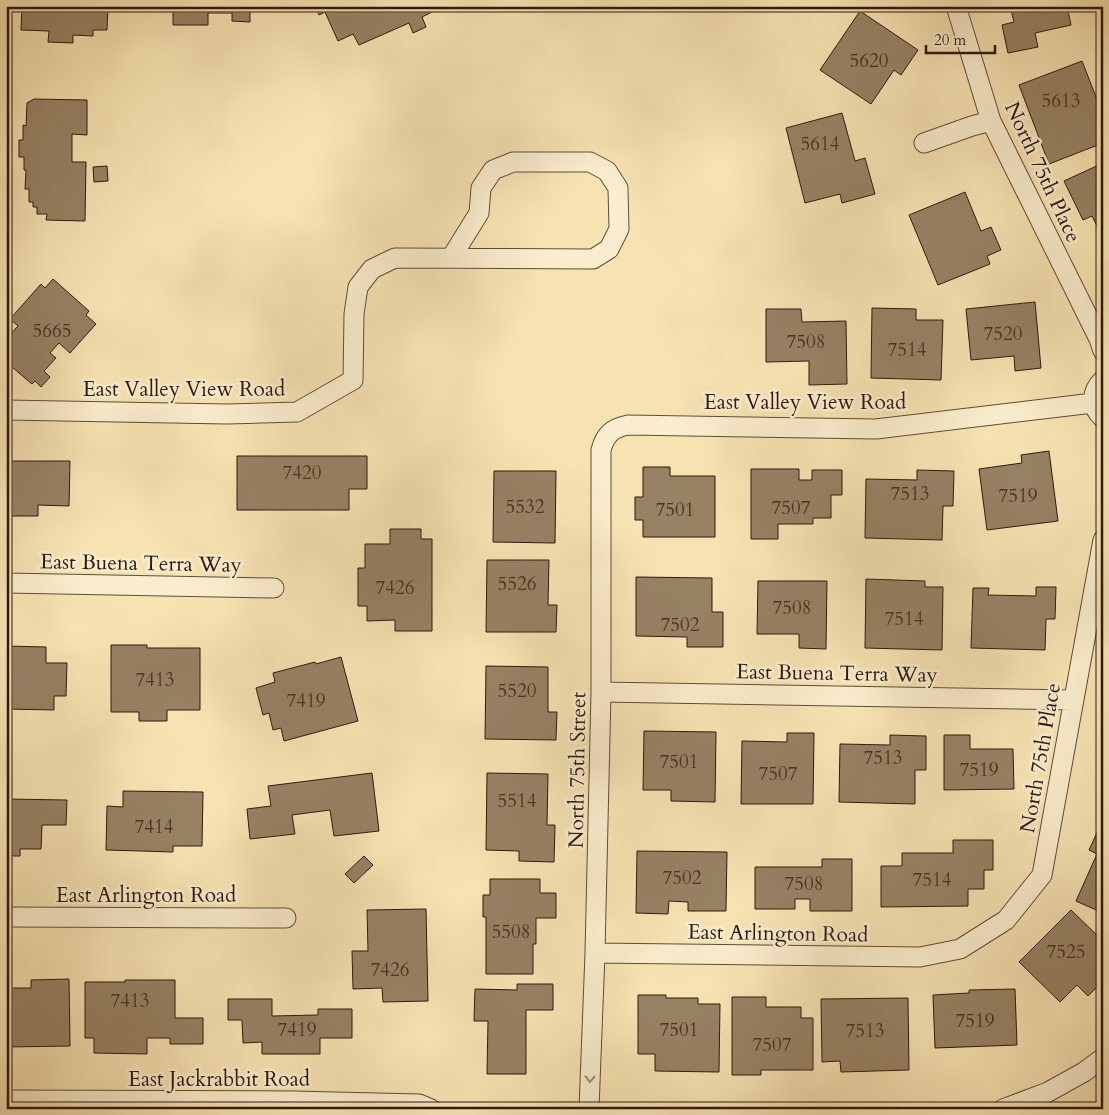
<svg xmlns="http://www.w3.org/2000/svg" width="1109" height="1115" font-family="Cardo,serif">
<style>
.building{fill:#978264;stroke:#2e180f}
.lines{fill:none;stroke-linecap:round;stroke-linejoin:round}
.minor-casing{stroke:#604b38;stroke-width:21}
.minor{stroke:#faedcd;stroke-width:19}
.oneway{stroke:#9e8d78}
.labels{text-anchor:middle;stroke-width:5;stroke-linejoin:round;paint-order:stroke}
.number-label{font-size:19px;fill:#483224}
.street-label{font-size:21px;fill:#2e180f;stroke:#faedcd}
</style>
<rect width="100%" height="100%" fill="#f7e3b2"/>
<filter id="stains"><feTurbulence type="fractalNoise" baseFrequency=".004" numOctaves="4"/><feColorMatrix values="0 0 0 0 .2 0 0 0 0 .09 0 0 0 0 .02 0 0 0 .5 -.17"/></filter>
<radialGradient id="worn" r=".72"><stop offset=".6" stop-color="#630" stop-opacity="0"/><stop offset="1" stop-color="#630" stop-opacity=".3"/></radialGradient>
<path class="building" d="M22,6h86l-1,24h-14v6l-20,-1v8l-25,-1 1,-11 -28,-1z
M118,6h132v16l-18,-1v-8h-24v12h-35v-15l-45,-1v-2z
M315,6h119l2,4 -14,7 4,10 -13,6 -4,-10 -50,22 -6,-11 -15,7 -13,-29 -6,3z
M1010,6h57l4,19 -36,8 3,14 -30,6 -6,-28 12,-3z
M860,11l58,39 -17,25 -7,-5 -23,34 -51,-34z
M1082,61l21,54v28l-54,21 -30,-79z
M34,99l53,1v35l-15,-1v28h14l-1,59 -39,-1 1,-6h-10v-7h-4v-5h-4v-13h-4l1,-19h-2v-13h-5v-17h4v-15l3,1 1,-23z
M842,113l13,48 10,-3 10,36 -33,9 -2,-9 -35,9 -19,-75z
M1103,163v75l-11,-22 -9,4 -19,-39z
M107,166l1,15 -14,1 -1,-15z
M965,192l16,39 10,-4 10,23 -14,6 3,8 -52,21 -29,-70z
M53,279l36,32 -3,4 10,9 -26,29 -11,-10 -9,10 6,5 -12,13 6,6 -9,10 -6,-6 -3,3 -20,-17 -2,2 -4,-4v-30l2,2 10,-11 -8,-7 31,-35 4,4z
M1035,302l6,66 -26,3 -1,-15 -43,4 -5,-51z
M872,308l44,1v11h27l-2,60 -70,-2z
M766,309h35l1,13 44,-1 1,63 -38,1v-24l-43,1z
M1049,451l9,70 -71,9 -8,-61 43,-6 -1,-8z
M237,456h130v33h-18v21h-112z
M6,461h64l-1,45 -31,-1v11h-30z
M643,467h27v9h45v61h-72v-17h-8v-23h8z
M751,469h48v11h13v-10h30v25h-11v23h-18v6h-35v15h-27z
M917,470l37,1 -1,35h-10l-1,34 -77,-2 1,-59 51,1z
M494,471h62l-1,72 -62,-1z
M390,529h31v10h11v92h-37v-11l-28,1v-15h-9v-38h7v-24h25z
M487,560h62l-1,45h9l-1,27h-70z
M636,577l76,1v34h11v35h-36v-10l-51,-1z
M866,579l59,2v6h18l-1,63 -77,-2z
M758,581h69l-1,68 -27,-1v-14h-42z
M1036,587h20l-1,32h-9l-1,31 -74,-2 2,-60h16l-1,7 48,1z
M111,645h36v3h53v62h-33v11h-28v-9h-28z
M6,646l40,1v16h21l-1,33h-12v14l-48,-1z
M341,657l17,64 -74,20 -3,-13 -8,2 -4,-17 -6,2 -7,-27 19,-6 -2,-9 42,-11 1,2z
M486,666l62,1v45h9l-1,28 -71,-1z
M644,731l72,1 -1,70 -44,-1v-11h-28z
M787,733h27l-1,71h-72l1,-63 45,1z
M890,735l36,1v34h-11v34l-76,-2 1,-58 50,1z
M944,735h26v14h43l1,40 -70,1z
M372,773l7,58 -45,5 -4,-26 -38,5 3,19 -45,5 -3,-30 24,-3 -3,-20z
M487,773l61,1 -1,51h8l-1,37 -35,-1v-10l-33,-1z
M123,791l80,1 -1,54h-29v6l-67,-2 1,-44 16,1z
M6,799l61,1 -1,25h-24l-1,24h-21v7h-14z
M1101,824l2,1v88l-27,-12 21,-47 -8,-4z
M953,840h40v30h-9v19h-16v17l-87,1v-41h21v-13h51z
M637,851l90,1 -1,59h-38v-9l-19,-1 -1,13 -32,-1z
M364,856l9,9 -19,18 -9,-9z
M822,859h30v52h-42v-12h-15v10h-40v-42h67z
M490,879h50v14h16v25h-20v26h-3v30h-47v-57h-3v-22h7z
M426,909l2,92 -45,1 -1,-14 -29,1 -1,-38h16l-1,-41z
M1071,910l32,31v40l-15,15 -11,-11 -17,17 -41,-40z
M69,979l1,67 -64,1v-59h25v-8z
M125,980h50v38h28v26h-33v-6h-23v16l-53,-1v-15h-9v-56h40z
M517,984h36v26h-27v64h-39l1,-53h-14l1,-32 42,1z
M1015,989l2,56 -82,3 -2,-53 36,-2v-3z
M638,995h28v3h32v6h22l-1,68 -64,-1v-17h-17z
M732,997h34v10h35v11h12v52h-52v5h-29z
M908,998l1,72 -68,2 -1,-11 -18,1 -1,-63z
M228,999h44v17l46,-1v-6h34v29h-32v16h-58v-12l-19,1 -1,-23h-14z"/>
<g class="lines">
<defs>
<path id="minor" d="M956,6l35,115 108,218 4,12
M924,143l48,-17 19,-5
M1103,380c-12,11 -13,27 0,38
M6,410l221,4 70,-2 56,-32 1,-66 4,-27 14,-18 23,-11 198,1 16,-10 10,-20 -1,-41 -11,-17 -17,-9h-77l-20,8 -12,18 -2,25 -28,45
M6,583l268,5
M601,692l472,8
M6,917l280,1
M595,953l325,4 40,-8 46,-29 36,-45 61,-335
M6,1100l288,1 125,3 12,5
M589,1109l6,-156 6,-261v-242c4,-15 11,-22 27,-25l248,4 217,-26
M1003,1109l45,-17 36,-20 19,-14"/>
</defs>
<use href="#minor" class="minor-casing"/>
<use href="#minor" class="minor"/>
</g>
<defs><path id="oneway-chevron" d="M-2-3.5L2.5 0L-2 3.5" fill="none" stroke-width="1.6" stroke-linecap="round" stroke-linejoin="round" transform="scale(1.25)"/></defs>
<use class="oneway" href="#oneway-chevron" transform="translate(590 1079) rotate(92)"/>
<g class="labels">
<g class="number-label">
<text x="869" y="67">5620</text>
<text x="1061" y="107">5613</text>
<text x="820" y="150">5614</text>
<text x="52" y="337">5665</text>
<text x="1003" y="340">7520</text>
<text x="806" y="348">7508</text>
<text x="907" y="356">7514</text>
<text x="302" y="479">7420</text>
<text x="910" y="500">7513</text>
<text x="1018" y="502">7519</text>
<text x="525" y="513">5532</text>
<text x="791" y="514">7507</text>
<text x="675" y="516">7501</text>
<text x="517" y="590">5526</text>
<text x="395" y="594">7426</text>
<text x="792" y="614">7508</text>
<text x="904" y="625">7514</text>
<text x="680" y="631">7502</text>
<text x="155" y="686">7413</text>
<text x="517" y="697">5520</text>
<text x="306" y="707">7419</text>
<text x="883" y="764">7513</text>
<text x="679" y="768">7501</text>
<text x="979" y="776">7519</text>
<text x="778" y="780">7507</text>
<text x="517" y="807">5514</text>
<text x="154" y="833">7414</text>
<text x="682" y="884">7502</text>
<text x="932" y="886">7514</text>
<text x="804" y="890">7508</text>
<text x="511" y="938">5508</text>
<text x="1066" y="958">7525</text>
<text x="390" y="976">7426</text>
<text x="130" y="1007">7413</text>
<text x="975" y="1027">7519</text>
<text x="297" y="1036">7419</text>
<text x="679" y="1036">7501</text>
<text x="865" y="1037">7513</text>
<text x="772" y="1051">7507</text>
</g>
<g class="street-label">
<text transform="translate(1043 172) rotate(65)" y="7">North 75th Place</text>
<text x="184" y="396">East Valley View Road</text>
<text x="805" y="409">East Valley View Road</text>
<text transform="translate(141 563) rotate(1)" y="7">East Buena Terra Way</text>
<text transform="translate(837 673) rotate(1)" y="7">East Buena Terra Way</text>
<text transform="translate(1040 758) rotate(-80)" y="7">North 75th Place</text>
<text transform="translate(577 770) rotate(-89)" y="7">North 75th Street</text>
<text x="146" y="902">East Arlington Road</text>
<text transform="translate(778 933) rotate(1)" y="7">East Arlington Road</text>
<text x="219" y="1086">East Jackrabbit Road</text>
</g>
</g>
<rect width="1109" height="1115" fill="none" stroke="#f7e3b2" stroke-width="25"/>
<rect x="8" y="8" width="1094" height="1100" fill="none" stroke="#2e180f" stroke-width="2.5"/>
<rect x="12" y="12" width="1084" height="1090" fill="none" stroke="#2e180f"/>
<path d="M926 45v8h69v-8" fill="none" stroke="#2e180f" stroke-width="2.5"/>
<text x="934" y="45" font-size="15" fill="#2e180f" stroke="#faedcd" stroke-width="4" paint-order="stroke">20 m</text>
<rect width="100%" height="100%" filter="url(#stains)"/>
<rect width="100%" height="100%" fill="url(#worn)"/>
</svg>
